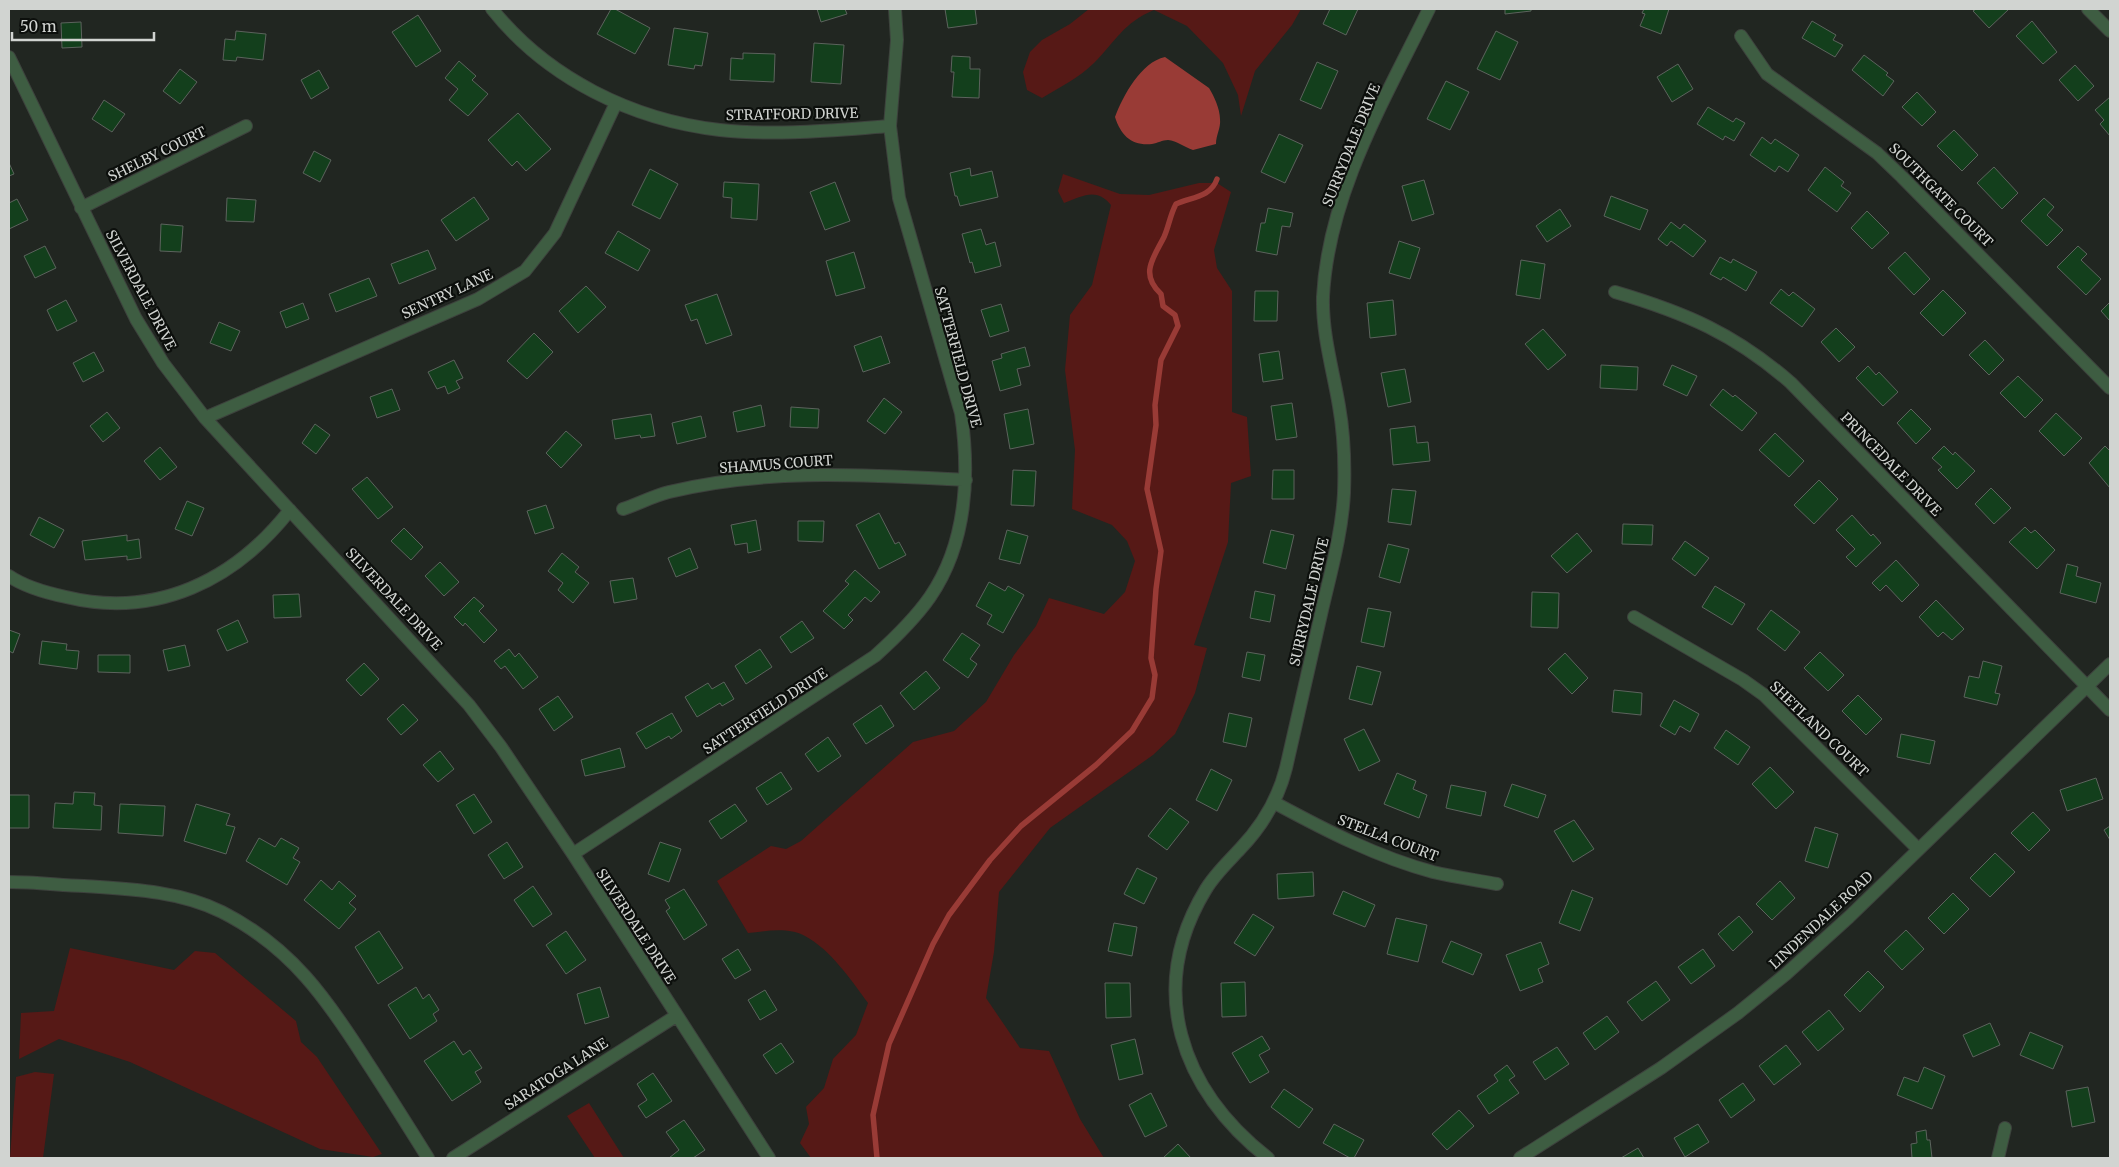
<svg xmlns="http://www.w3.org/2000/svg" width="2119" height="1167" font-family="Merriweather,serif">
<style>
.green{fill:#561916}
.water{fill:#993b36}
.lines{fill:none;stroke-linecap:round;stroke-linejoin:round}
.stream{stroke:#993b36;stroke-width:5.5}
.building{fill:#133f1c;stroke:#5c635d}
.minor-casing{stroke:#3d423d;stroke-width:14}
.minor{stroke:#3e5d42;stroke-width:12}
.labels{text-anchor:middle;stroke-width:4.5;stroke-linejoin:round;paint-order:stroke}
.street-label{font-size:14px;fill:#d1d4d1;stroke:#0c0f0c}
</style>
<rect width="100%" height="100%" fill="#212621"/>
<path class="green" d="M1089,9h212l-9,16 -37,46 -14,45 -3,-21 -15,-32 -36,-37 -33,-16c-31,13 -38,31 -60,53 -15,15 -34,24 -52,35l-15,-8 -4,-18 7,-20 12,-12 28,-16z
M1063,174l57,20 29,1 50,-12h18l14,9 -17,58 3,18 15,23v121l15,5 4,59 -20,7 -3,59 -34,103 13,3 -12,45 -20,41 -22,21 -103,73 -51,64 -5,60 -8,46 34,50 29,3 31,68 24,39h-293l-11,-15 9,-19 -3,-17 18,-19 9,-29 23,-24 12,-32c-16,-22 -38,-54 -63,-67 -16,-9 -39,-5 -57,-3l-31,-52 54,-35 15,3 15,-8 112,-99 41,-11 32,-29 28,-47 22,-29 13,-28 55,16 21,-22 10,-31 -8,-20 -15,-16 -40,-16 3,-59 -10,-80 5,-55 22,-30 19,-80c-15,-18 -28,-9 -47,-2l-6,-12z
M70,948l104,22 21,-19 20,2 81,68 5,21 16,15 65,97 -9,3 -53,-8 -190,-87 -71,-23 -40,20 2,-46 33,-2z
M35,1072l19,2 -11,84h-33l6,-81z
M589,1103l35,55h-29l-28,-42z"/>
<path class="water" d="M1165,57l44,31c5,8 11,21 11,31 1,9 -4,16 -4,25l-23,6c-9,-3 -16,-9 -25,-10 -6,0 -10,3 -16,4 -20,2 -31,-8 -37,-27 8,-21 26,-55 50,-60z"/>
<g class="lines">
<path class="stream" d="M877,1158l-4,-43 16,-71 44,-100 16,-29 41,-55 31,-34 75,-61 36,-34 20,-33 3,-23 -4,-17 5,-69 5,-38 -14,-62 9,-64 -1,-20 6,-45 17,-34 -3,-11 -12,-9 -2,-12c-22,-20 -7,-37 3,-57 5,-11 6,-22 12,-33 16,-7 35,-7 41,-25"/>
</g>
<path class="building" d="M611,9h4l35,19 -15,26 -38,-20z
M817,9h28l2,5 -26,8z
M945,9h30l2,15 -29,4z
M1330,9h28l-12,26 -23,-11z
M1505,9h26v2l-26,3z
M1644,9h25l-8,25 -21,-8 5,-12 -3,-1z
M1976,9h33l-20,19 -16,-17z
M418,15l23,36 -25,16 -24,-35z
M1812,21l24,14 -3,5 10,5 -8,12 -33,-19z
M2032,21l25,31 -14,12 -27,-28z
M81,22l1,25 -20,1 -1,-25z
M674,28l34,5 -6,33 -7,-1 -1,4 -26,-4z
M236,31l30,3 -3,26 -26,-3 -1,4 -13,-1 2,-21 10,1z
M1496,31l22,11 -18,38 -23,-11z
M814,43l30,2 -3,39 -30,-2z
M743,53l32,1 -1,28 -44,-2 1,-22 12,1z
M1864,55l24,18 -2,2 8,6 -11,15 -31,-26z
M952,56l18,1v12h10l-1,29 -27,-1 2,-25h-3z
M459,61l17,15 -4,4 16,14 -20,22 -19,-16 9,-11 -13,-11z
M1317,62l21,9 -17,38 -21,-9z
M1678,64l15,25 -21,13 -15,-25z
M2075,65l19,21 -16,15 -19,-21z
M180,69l17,13 -17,22 -17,-13z
M319,70l10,18 -18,11 -10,-19z
M1446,81l23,11 -19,38 -23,-11z
M1917,92l19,20 -14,14 -20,-19z
M2110,97v39l-10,-12 4,-4 -9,-10z
M104,100l21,14 -13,18 -20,-13z
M1708,107l25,15 3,-4 9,5 -11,18 -9,-5 -2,4 -26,-16z
M518,113l33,36 -25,22 -9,-10 -5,5 -24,-26z
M1954,130l24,25 -16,16 -25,-25z
M1279,134l24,11 -18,38 -24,-11z
M1762,137l9,7 4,-5 24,16 -11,17 -9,-6 -4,6 -25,-17z
M314,151l17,9 -11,22 -17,-9z
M9,163l5,11 -5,2z
M1825,167l19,15 -3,4 10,7 -14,19 -29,-22z
M1994,167l24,26 -16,16 -25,-26z
M970,168l1,8 21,-5 6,26 -38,9 -3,-10h-2l-5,-23z
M650,169l28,15 -18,35 -28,-14z
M1424,180l10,34 -22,7 -10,-35z
M724,182l35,2 -2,36 -26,-2 1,-20 -9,-1z
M835,182l15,39 -25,9 -15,-38z
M1611,196l37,14 -8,20 -36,-14z
M474,197l15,22 -33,22 -15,-21z
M227,198l29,2 -2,22 -28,-1z
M2044,198l10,9 -7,8 16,15 -16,16 -26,-25z
M17,199l11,21 -19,9v-26z
M1268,208l25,5 -3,14 -8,-1 -5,29 -21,-4 5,-28h4z
M1560,209l11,17 -24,16 -11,-16z
M1867,211l22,22 -17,16 -21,-21z
M1671,222l9,7 4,-5 22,17 -13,16 -22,-16 -4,5 -9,-7z
M161,224l22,2 -2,26 -21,-1z
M981,229l5,16 9,-3 6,24 -26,7 -3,-11 -2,1 -8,-29z
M618,231l32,19 -12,21 -33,-18z
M1399,241l21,7 -10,31 -21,-6z
M45,246l11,22 -21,10 -11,-22z
M2078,246l9,8 -6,6 20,19 -15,16 -29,-28z
M428,250l8,19 -37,15 -8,-20z
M854,252l11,36 -29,8 -10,-35z
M1905,252l25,27 -16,16 -26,-27z
M1720,257l11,6 2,-4 24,13 -11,19 -23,-14 -2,3 -11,-6z
M1521,260l24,4 -5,35 -24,-4z
M369,278l8,18 -41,16 -7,-18z
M586,286l20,21 -28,26 -19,-22z
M1781,289l8,7 4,-4 22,17 -13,18 -32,-24z
M1943,290l23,23 -23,23 -23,-23z
M1255,291h23l-1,30h-23z
M717,294l15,41 -26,9 -9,-25 -6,2 -6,-16z
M66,300l11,21 -20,10 -10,-21z
M1393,300l3,35 -26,3 -3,-35z
M2110,302v19l-9,-10z
M303,303l6,16 -23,9 -6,-16z
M1001,304l8,27 -19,6 -9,-27z
M219,322l21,9 -9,20 -21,-8z
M1836,328l19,19 -16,15 -18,-20z
M1543,329l23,26 -18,15 -23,-26z
M534,333l19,19 -26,27 -20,-18z
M881,336l9,27 -27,9 -9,-26z
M1985,340l19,20 -15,15 -20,-20z
M1025,347l5,19 -13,3 4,16 -21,6 -8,-30 10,-3 -1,-4z
M1279,351l4,28 -20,3 -4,-28z
M94,352l10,19 -21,11 -10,-19z
M454,360l9,18 -7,3 4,7 -12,6 -3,-8 -8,3 -9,-17z
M1601,365l37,2 -1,23 -37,-2z
M1672,365l25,11 -10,20 -24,-11z
M1868,366l8,9 3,-3 19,20 -15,14 -27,-28z
M1405,369l6,33 -23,5 -7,-34z
M2018,376l25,24 -18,18 -25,-25z
M392,389l8,21 -23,8 -7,-21z
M1723,389l10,8 2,-2 22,18 -15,18 -32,-26z
M884,398l18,14 -17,22 -18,-13z
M1292,403l5,34 -21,3 -5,-34z
M761,405l4,21 -28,6 -4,-20z
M791,407l28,2 -1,19 -28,-1z
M1028,409l6,35 -24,5 -6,-35z
M1911,409l20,20 -15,15 -19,-21z
M107,412l13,16 -17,14 -13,-16z
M2056,413l26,25 -18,18 -25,-25z
M651,414l4,22 -14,2 -1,-3 -25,4 -3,-19z
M701,416l5,21 -29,7 -5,-21z
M315,424l15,11 -14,19 -14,-11z
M1415,426l2,17 11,-1 2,19 -37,4 -3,-36z
M566,431l16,14 -21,23 -15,-15z
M1775,433l29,28 -15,16 -30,-27z
M1944,446l9,9 2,-3 20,19 -18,18 -19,-19 4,-3 -10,-9z
M2105,446l5,5v37l-21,-25z
M160,447l17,20 -17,13 -16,-19z
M1013,470l23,1 -2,35 -23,-1z
M1273,470h21v29h-22z
M367,477l26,30 -15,12 -26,-30z
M1819,480l19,19 -24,25 -20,-19z
M1991,488l20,20 -17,16 -19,-20z
M1392,489l24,2 -5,34 -23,-3z
M187,501l17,7 -12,28 -17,-7z
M546,505l8,23 -19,6 -8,-23z
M879,513l16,31 4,-2 7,13 -27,14 -23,-44z
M1852,515l19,21 2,-2 8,9 -25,24 -10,-10 9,-8 -19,-19z
M39,517l25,13 -10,18 -24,-13z
M756,520l5,30 -13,3 -1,-10 -12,2 -4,-20z
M798,521h26l-1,21 -25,-1z
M1623,524l30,1 -1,20 -30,-1z
M2025,527l6,6 4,-3 20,20 -18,19 -28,-27z
M404,528l19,19 -12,13 -20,-19z
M1007,530l21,6 -8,28 -21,-5z
M1271,530l23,5 -8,34 -23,-6z
M1577,533l15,18 -25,22 -16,-17z
M127,535v6l12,-2 2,19 -14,2v-4l-42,4 -3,-19z
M1685,541l24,17 -14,18 -23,-17z
M1388,544l21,5 -9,34 -21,-6z
M690,548l8,20 -22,9 -8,-19z
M562,553l17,14 -4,5 14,11 -16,20 -15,-13 5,-7 -15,-12z
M1896,560l23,25 -17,17 -16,-17 -6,6 -8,-8z
M440,562l19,20 -15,14 -19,-20z
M2067,564l11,3 -2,9 25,7 -5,20 -36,-10z
M855,570l25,22 -9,10 -6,-5 -17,18 5,5 -9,9 -21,-18 26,-27 -4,-3z
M633,578l4,21 -23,4 -4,-22z
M989,582l16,9 3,-5 16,9 -21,38 -16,-9 5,-9 -16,-9z
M1715,586l30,18 -13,21 -30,-18z
M1255,591l20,4 -5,27 -20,-4z
M1532,592l27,1 -1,35 -27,-1z
M299,594l2,23 -27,1 -1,-23z
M474,597l10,9 -5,5 18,19 -13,13 -19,-20 -2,3 -9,-9z
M1936,600l28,29 -12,11 -9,-8 -5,5 -19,-20z
M1368,608l23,4 -7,35 -23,-5z
M1771,610l29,22 -15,19 -28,-22z
M238,620l10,22 -21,9 -10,-21z
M802,621l12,17 -23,15 -11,-16z
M9,630l11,4 -7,19 -4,-2z
M962,633l18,12 -10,14 7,5 -9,14 -25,-18z
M42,641l25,3 -1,6 13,1 -2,18 -38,-5z
M185,645l5,21 -22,5 -5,-21z
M509,649l6,8 4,-4 19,24 -15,12 -18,-23 -4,3 -7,-8z
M760,649l12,18 -26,17 -11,-18z
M1247,652l18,3 -5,26 -18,-4z
M1820,652l24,23 -16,16 -24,-23z
M1565,653l23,25 -16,16 -24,-25z
M98,655h32v18l-32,-1z
M1983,661l19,5 -7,27 5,1 -3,11 -33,-8 5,-21 10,2z
M364,663l15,16 -18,17 -15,-16z
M1357,666l24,6 -9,33 -23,-6z
M926,671l14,17 -26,22 -14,-17z
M724,682l10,17 -12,7 -2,-3 -23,14 -12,-20 23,-14 4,6z
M1614,690l28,3 -1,22 -29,-3z
M1858,695l24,24 -16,16 -24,-24z
M558,696l15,21 -19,14 -15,-22z
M1674,700l25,14 -9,18 -10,-6 -5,9 -15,-9z
M403,704l15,16 -17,15 -14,-16z
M881,705l13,21 -28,18 -13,-20z
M672,713l10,18 -11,8 -2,-3 -23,13 -10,-16z
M1229,713l23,5 -6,29 -23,-5z
M1364,729l16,32 -21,10 -15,-32z
M1726,730l24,17 -12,18 -24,-17z
M1901,734l34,7 -5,23 -33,-7z
M828,737l13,19 -23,16 -13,-18z
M620,748l5,19 -40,9 -4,-16z
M440,751l14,18 -16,13 -15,-17z
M1770,767l24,25 -18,17 -24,-25z
M1211,769l21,11 -15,31 -21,-11z
M781,772l11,17 -25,16 -11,-17z
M1397,773l19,8 -3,8 14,6 -8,23 -35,-14z
M2096,778l7,21 -36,12 -7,-21z
M1512,784l34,11 -8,23 -34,-12z
M1451,785l35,7 -5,24 -35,-8z
M74,792l21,1 -1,12 8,1 -1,24 -48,-2 2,-25 18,1z
M474,794l18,28 -18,12 -18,-29z
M9,795h20v33h-20z
M120,804l45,2 -2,30 -45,-3z
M196,804l34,10 -4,11 9,2 -9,27 -42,-13z
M735,804l12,17 -26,18 -12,-18z
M1170,808l19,14 -22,28 -19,-14z
M2033,812l17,18 -21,21 -18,-18z
M1574,820l20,29 -21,13 -19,-31z
M2110,826v14l-6,-10z
M1815,827l23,7 -10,34 -23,-7z
M259,838l16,9 6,-9 18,10 -6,10 7,4 -13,23 -41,-24z
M507,842l16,25 -19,12 -16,-24z
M660,842l21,7 -12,33 -21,-8z
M1995,853l20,19 -25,25 -20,-19z
M1137,868l20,10 -13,26 -20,-10z
M1313,872l1,24 -36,3 -1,-25z
M321,880l11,10 7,-9 17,15 -7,7 7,6 -17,20 -35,-29z
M1780,881l15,17 -23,22 -16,-16z
M533,886l19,28 -19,13 -19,-27z
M684,889l23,36 -23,15 -18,-29 4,-3 -5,-8z
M1572,890l21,8 -13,33 -21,-8z
M1343,891l32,14 -10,22 -32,-13z
M1953,893l16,16 -25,25 -16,-16z
M1253,914l21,13 -19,29 -21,-13z
M1739,916l14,16 -20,19 -15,-17z
M1396,918l31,7 -9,37 -31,-8z
M1114,923l23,4 -5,29 -24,-5z
M1906,930l18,19 -22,21 -18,-19z
M379,931l24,37 -25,16 -23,-37z
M566,931l20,29 -20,14 -20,-29z
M1451,941l31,13 -9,21 -31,-13z
M1541,942l8,22 -11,5 5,13 -23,9 -14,-36z
M738,949l13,21 -16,9 -13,-20z
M1703,949l12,17 -24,18 -13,-17z
M1868,971l16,16 -24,25 -16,-17z
M1656,981l14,19 -28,21 -15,-19z
M1245,982l1,34 -24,1 -1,-34z
M1105,983h25l1,34 -25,1z
M416,987l7,12 6,-5 10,16 -6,4 4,7 -27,18 -22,-34z
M600,987l9,30 -24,7 -8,-30z
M765,990l12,20 -17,10 -12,-20z
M1829,1010l15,19 -26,22 -16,-19z
M1607,1016l12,16 -24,18 -12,-17z
M1990,1023l10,22 -27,12 -10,-22z
M2030,1032l33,14 -10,23 -33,-14z
M1262,1036l8,13 -11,6 10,17 -19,11 -18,-30z
M1135,1039l8,35 -24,6 -8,-35z
M454,1041l9,14 7,-5 12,18 -7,4 6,10 -29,19 -28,-40z
M781,1043l13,19 -18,12 -13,-19z
M1786,1045l15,19 -27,21 -15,-19z
M1557,1047l12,17 -24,16 -12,-18z
M1507,1065l8,11 -6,4 10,13 -30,21 -12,-18 21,-15 -4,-6z
M1924,1067l21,9 -13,33 -35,-14 7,-18 14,5z
M653,1073l19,28 -26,17 -8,-12 9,-6 -10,-16z
M1743,1083l12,17 -24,18 -12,-18z
M2088,1087l7,35 -23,5 -6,-36z
M1284,1089l29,20 -14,19 -28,-21z
M1151,1093l16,33 -22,11 -16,-32z
M1459,1110l15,16 -27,24 -15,-16z
M684,1120l21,30 -12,8h-24l10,-8 -13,-18z
M1334,1124l30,16 -10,18h-4l-27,-15z
M1698,1124l11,18 -24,15 -11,-19z
M1926,1130l1,10h3l2,18h-20l-1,-14 6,-1 -1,-11z
M1178,1144l13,14h-28z
M1638,1148l6,10h-23z"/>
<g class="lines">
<defs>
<path id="minor" d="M492,9c55,69 140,111 228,121 55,6 114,0 170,-4
M2088,9l22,22
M1741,36l26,38 110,79 25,24 208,211
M9,57l127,262 27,44 42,55 264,287 32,42 72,107 196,304
M81,208l165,-82
M1615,292c71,21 120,42 176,91l319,327
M205,418l273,-119 47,-28 30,-38 61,-130
M623,509c15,-5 30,-13 46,-17 98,-24 197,-17 297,-12
M9,576c16,11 38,17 57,21 91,22 169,-17 224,-87
M1634,617l109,63 21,15 154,154
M1275,803c50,27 102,54 158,69 21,5 43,8 64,12
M573,854l302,-198c20,-18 39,-36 55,-59 37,-54 40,-121 31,-184l-62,-215 -9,-72 7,-86 -2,-31
M9,882c25,0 50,3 75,4 46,3 96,5 138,26 69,35 105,87 145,150 21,32 41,64 61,96
M453,1158l223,-142
M1268,1158c-87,-68 -123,-169 -62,-269 9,-15 22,-27 34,-40 23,-24 38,-49 46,-81 12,-53 24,-105 36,-158 9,-39 20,-77 22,-117 1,-28 0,-59 -5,-87 -6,-36 -17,-72 -16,-109 5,-103 62,-198 106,-288
M1520,1158l141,-90 77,-55 48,-39 63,-57 261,-253
M1998,1158l7,-30"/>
</defs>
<use href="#minor" class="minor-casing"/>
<use href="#minor" class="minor"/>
</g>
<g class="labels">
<g class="street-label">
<text transform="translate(792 114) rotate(-1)" y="5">STRATFORD DRIVE</text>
<text transform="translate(1351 145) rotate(-68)" y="5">SURRYDALE DRIVE</text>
<text transform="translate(157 154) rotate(-26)" y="5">SHELBY COURT</text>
<text transform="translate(1941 195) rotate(45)" y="5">SOUTHGATE COURT</text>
<text transform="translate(141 290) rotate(62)" y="5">SILVERDALE DRIVE</text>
<text transform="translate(447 294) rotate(-25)" y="5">SENTRY LANE</text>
<text transform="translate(958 357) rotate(75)" y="5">SATTERFIELD DRIVE</text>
<text transform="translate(776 464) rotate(-4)" y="5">SHAMUS COURT</text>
<text transform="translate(1891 464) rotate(46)" y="5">PRINCEDALE DRIVE</text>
<text transform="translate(394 599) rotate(47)" y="5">SILVERDALE DRIVE</text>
<text transform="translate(1309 602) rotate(-77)" y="5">SURRYDALE DRIVE</text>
<text transform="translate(765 711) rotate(-33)" y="5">SATTERFIELD DRIVE</text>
<text transform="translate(1819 729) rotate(44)" y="5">SHETLAND COURT</text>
<text transform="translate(1388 838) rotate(21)" y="5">STELLA COURT</text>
<text transform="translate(1821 920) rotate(-43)" y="5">LINDENDALE ROAD</text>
<text transform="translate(636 926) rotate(57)" y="5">SILVERDALE DRIVE</text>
<text transform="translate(556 1074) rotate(-33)" y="5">SARATOGA LANE</text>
</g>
</g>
<rect width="2119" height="1167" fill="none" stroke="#d1d4d1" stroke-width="20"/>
<path d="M12 32v8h142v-8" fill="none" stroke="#d1d4d1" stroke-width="2.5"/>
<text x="20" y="32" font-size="15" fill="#d1d4d1" stroke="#0c0f0c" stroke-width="4" paint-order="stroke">50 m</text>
</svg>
